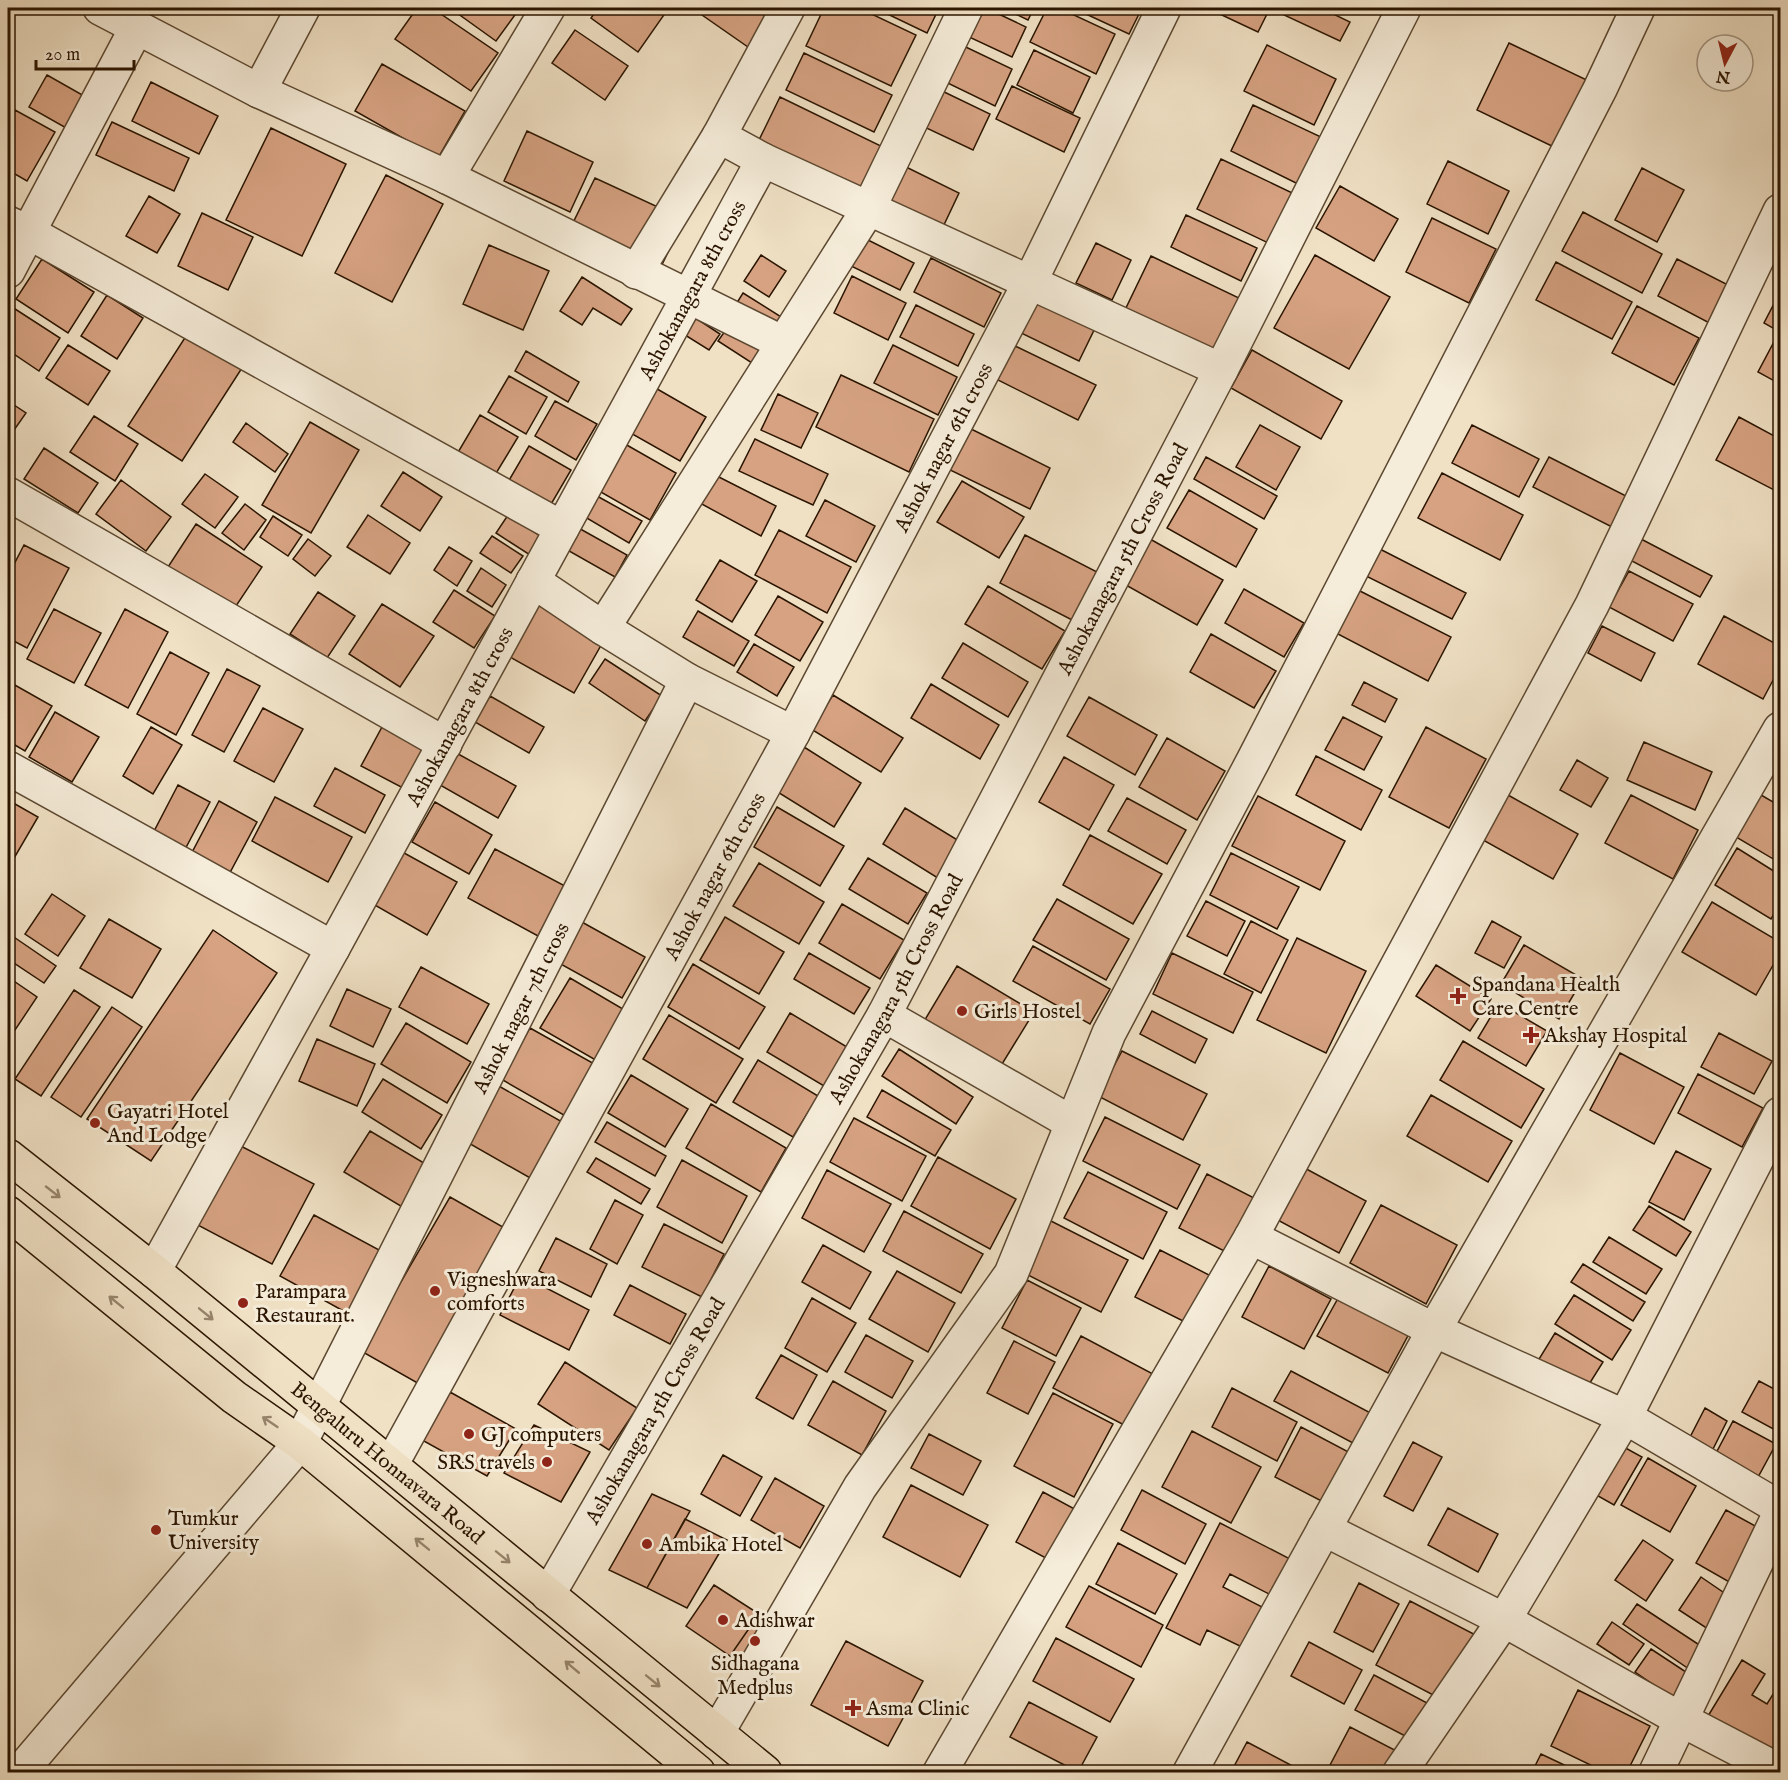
<svg xmlns="http://www.w3.org/2000/svg" width="1788" height="1780" font-family="'IM FELL English',serif">
<style>
.building{fill:#d6a282;stroke:#2b1500;stroke-width:1.5}
.lines{fill:none;stroke-linecap:round;stroke-linejoin:round}
.minor-casing{stroke:#5c4831;stroke-width:36}
.major-casing{stroke:#2b1500;stroke-width:36}
.minor{stroke:#f5ecd9;stroke-width:33}
.major{stroke:#f0e1c5;stroke-width:33}
.oneway{stroke:#97856c}
.poi-dot{fill:#8f2418;stroke:#f5ecd9;stroke-width:2}
.labels{text-anchor:middle;stroke-width:6;stroke-linejoin:round;paint-order:stroke}
.street-label{font-size:21px;fill:#2b1500;stroke:#f5ecd9}
.poi-label{font-size:21px;fill:#2b1500;stroke:#f5ecd9;text-anchor:start}
</style>
<rect width="100%" height="100%" fill="#f0e1c5"/>
<filter id="stains"><feTurbulence type="fractalNoise" baseFrequency=".00333" numOctaves="4"/><feColorMatrix values="0 0 0 0 .2 0 0 0 0 .09 0 0 0 0 .02 0 0 0 .5 -.17"/></filter>
<radialGradient id="worn" r=".72"><stop offset=".6" stop-color="#630" stop-opacity="0"/><stop offset="1" stop-color="#630" stop-opacity=".3"/></radialGradient>
<path class="building" d="M417,8h15l66,45 -27,38 -76,-52z
M450,8h70l-24,33z
M598,8h63l5,4 -28,40 -47,-34z
M692,8h84l-28,39z
M824,8h35l57,27 -25,51 -85,-40z
M878,8h61l-12,25 -50,-24z
M965,8h21l40,19 -14,30 -58,-27z
M1003,8h31l-6,12z
M1047,8h12l56,26 -19,40 -66,-32z
M1073,8h69l-13,26z
M1207,8h63l-12,24z
M1288,8h33l29,14 -10,19 -56,-26z
M575,30l53,36 -23,34 -53,-37z
M949,39l63,30 -17,37 -64,-31z
M1509,43l82,39 -33,67 -81,-39z
M1267,45l69,34 -22,46 -70,-34z
M1034,50l56,27 -17,36 -56,-28z
M804,53l88,42 -18,37 -88,-42z
M382,64l83,47 -27,47 -83,-47z
M47,75l46,26 -18,32 -46,-26z
M151,82l67,34 -19,38 -67,-33z
M1012,86l68,32 -16,34 -68,-33z
M938,89l52,25 -17,36 -53,-25z
M780,97l105,51 -21,43 -105,-51z
M1253,105l68,32 -23,47 -67,-33z
M15,110l40,22 -28,49 -19,-11v-47z
M112,122l77,36 -15,33 -78,-36z
M271,128l75,36 -44,92 -76,-36z
M527,131l66,31 -23,50 -66,-31z
M1221,159l84,40 -24,50 -84,-40z
M1448,161l61,30 -21,43 -61,-30z
M902,165l57,28 -17,36 -57,-28z
M1642,168l42,22 -27,52 -42,-22z
M386,175l57,29 -51,98 -57,-29z
M595,178l89,41 -27,56 -89,-42z
M1340,186l58,33 -24,42 -58,-33z
M149,196l31,18 -23,39 -31,-17z
M1583,212l79,42 -20,39 -80,-42z
M202,213l51,24 -25,53 -50,-24z
M1186,215l71,33 -16,33 -70,-34z
M1432,218l64,31 -27,54 -63,-31z
M862,237l52,26 -14,27 -51,-25z
M1096,243l35,17 -19,40 -36,-17z
M489,245l60,26 -26,59 -60,-26z
M761,255l25,16 -17,26 -25,-16z
M1315,255l75,42 -41,72 -75,-41z
M1151,256l88,42 -26,54 -88,-42z
M931,258l70,35 -17,34 -70,-35z
M42,259l52,33 -26,41 -52,-34z
M1677,259l59,30 -19,38 -59,-31z
M1556,262l76,40 -20,37 -76,-39z
M852,276l54,27 -18,37 -54,-27z
M582,277l50,32 -11,16 -28,-17 -11,17 -22,-14z
M1780,292v40l-16,-9z
M743,293l43,27 -11,16 -42,-27z
M107,295l36,23 -26,41 -36,-23z
M1038,295l59,29 -18,37 -60,-29z
M916,305l58,29 -16,32 -58,-29z
M1637,306l62,32 -25,47 -62,-32z
M12,307l48,31 -21,33 -31,-21v-36z
M688,313l32,21 -11,16 -32,-20z
M730,324l36,23 -11,18 -37,-24z
M188,333l54,35 -60,93 -54,-35z
M1776,338l4,2v44l-22,-12z
M1007,342l89,43 -18,35 -88,-44z
M68,345l42,26 -22,34 -42,-27z
M893,345l64,32 -19,38 -64,-32z
M1252,350l90,51 -21,38 -90,-51z
M526,351l53,31 -11,20 -53,-31z
M841,375l93,44 -25,53 -93,-45z
M509,376l38,21 -21,37 -38,-22z
M652,386l54,31 -26,44 -53,-30z
M778,394l40,19 -17,35 -40,-18z
M8,401l18,12 -14,20 -4,-3z
M555,401l42,23 -21,36 -41,-24z
M480,415l38,22 -23,38 -38,-21z
M94,416l44,28 -23,37 -45,-29z
M1739,417l41,22v54l-64,-33z
M310,422l49,28 -48,83 -49,-28z
M246,423l42,31 -13,18 -42,-30z
M1260,425l40,22 -24,43 -40,-23z
M1472,425l67,34 -20,38 -67,-34z
M967,427l83,41 -20,41 -84,-41z
M755,439l73,35 -15,31 -74,-34z
M618,440l58,33 -26,47 -58,-33z
M529,446l42,24 -21,36 -42,-24z
M44,448l54,35 -20,30 -54,-34z
M1206,457l71,39 -13,23 -70,-40z
M1549,457l83,42 -16,30 -83,-42z
M403,472l39,25 -22,34 -39,-25z
M1442,473l81,42 -23,45 -82,-42z
M205,474l33,23 -23,31 -33,-24z
M713,474l63,32 -15,30 -63,-34z
M121,480l50,37 -25,34 -50,-37z
M962,481l62,36 -25,41 -62,-36z
M1189,490l68,39 -21,38 -69,-39z
M597,496l45,25 -13,22 -44,-26z
M825,500l50,26 -19,36 -50,-26z
M245,504l21,16 -22,30 -22,-17z
M368,515l42,28 -20,31 -43,-27z
M508,515l34,22 -12,18 -34,-22z
M273,516l29,19 -14,21 -28,-19z
M196,524l66,43 -28,42 -66,-42z
M575,526l52,29 -12,22 -53,-30z
M779,530l72,37 -24,46 -72,-38z
M1025,535l74,38 -25,48 -74,-38z
M492,536l31,20 -12,17 -31,-20z
M308,539l23,17 -16,20 -22,-17z
M1150,539l73,41 -26,45 -73,-41z
M1641,539l71,37 -12,21 -70,-37z
M24,545l45,23 -42,80 -19,-10v-62z
M1374,546l92,47 -14,26 -92,-46z
M449,547l23,14 -15,25 -23,-16z
M720,560l37,21 -25,41 -36,-22z
M481,568l25,17 -14,22 -25,-16z
M1629,571l64,33 -20,37 -64,-34z
M988,586l77,45 -23,38 -77,-45z
M1244,589l60,34 -20,34 -59,-34z
M1356,589l95,48 -23,44 -94,-49z
M454,590l41,26 -21,32 -41,-26z
M318,592l37,24 -28,42 -37,-24z
M778,596l45,26 -23,39 -45,-26z
M538,603l66,37 -30,53 -66,-37z
M382,604l52,32 -34,51 -51,-33z
M54,609l47,24 -27,50 -47,-24z
M125,609l43,23 -40,76 -43,-23z
M698,611l51,30 -15,25 -51,-29z
M1724,616l56,30v21l-17,32 -65,-35z
M1602,626l53,27 -14,28 -53,-28z
M1211,634l65,37 -22,37 -64,-36z
M963,643l65,39 -20,35 -66,-39z
M754,644l40,23 -17,29 -40,-24z
M170,652l39,21 -33,62 -39,-21z
M605,659l57,37 -17,25 -56,-38z
M227,669l33,17 -36,66 -32,-17z
M1364,682l33,17 -12,23 -33,-17z
M13,684l39,22 -27,45 -17,-10v-48z
M931,684l68,41 -19,34 -69,-41z
M833,695l70,43 -22,34 -70,-43z
M490,696l54,31 -15,26 -54,-31z
M1089,697l68,38 -22,40 -68,-39z
M263,708l40,21 -29,53 -40,-21z
M55,712l44,25 -27,45 -43,-25z
M389,714l42,22 -28,52 -42,-22z
M1343,717l39,20 -18,33 -39,-20z
M151,727l31,18 -29,49 -30,-18z
M1426,727l60,32 -37,69 -60,-31z
M1167,738l58,33 -28,49 -58,-33z
M1644,742l68,30 -17,38 -68,-30z
M804,747l57,36 -27,44 -58,-36z
M451,750l65,36 -18,32 -65,-37z
M1316,756l66,34 -21,40 -65,-35z
M1064,757l50,28 -25,45 -50,-28z
M1577,760l31,18 -17,29 -31,-17z
M335,768l50,27 -20,38 -51,-27z
M178,785l32,17 -28,53 -32,-16z
M1756,792l24,14v57l-49,-29z
M1508,795l70,39 -25,45 -70,-39z
M1631,795l67,35 -25,49 -68,-36z
M1258,796l87,45 -25,49 -88,-44z
M275,797l77,40 -24,45 -76,-41z
M1127,798l59,32 -19,34 -59,-33z
M8,800l30,17 -25,43 -5,-3z
M219,801l38,21 -31,58 -38,-20z
M435,802l57,33 -23,39 -57,-32z
M777,807l67,39 -24,40 -66,-39z
M905,808l59,36 -23,36 -58,-36z
M1090,835l72,39 -29,50 -70,-39z
M395,848l62,34 -30,53 -61,-35z
M1737,848l43,27v28l-9,16 -56,-34z
M495,849l70,37 -27,50 -70,-38z
M1231,853l68,34 -22,42 -67,-34z
M868,858l59,35 -19,31 -59,-35z
M759,863l65,39 -25,42 -66,-38z
M52,894l33,22 -27,40 -33,-22z
M1057,899l72,40 -23,41 -73,-40z
M1206,901l39,20 -18,35 -40,-20z
M1712,902l68,40v11l-24,42 -74,-43z
M842,904l62,36 -24,39 -61,-36z
M725,917l59,35 -25,42 -59,-34z
M109,919l52,30 -29,49 -52,-30z
M580,921l65,36 -23,41 -65,-36z
M1251,921l37,19 -27,53 -37,-19z
M1492,921l29,16 -17,31 -29,-15z
M213,930l64,43 -126,188 -64,-42z
M8,933l48,33 -12,17 -36,-24z
M1297,938l69,33 -40,82 -69,-33z
M1524,945l59,34 -24,40 -58,-35z
M1033,946l77,43 -20,35 -77,-43z
M809,953l61,35 -16,26 -60,-35z
M1172,953l81,39 -20,41 -80,-39z
M693,964l72,43 -26,42 -71,-42z
M1436,965l55,34 -21,32 -54,-35z
M957,966l77,46 -35,57 -76,-46z
M421,967l68,37 -22,40 -68,-37z
M8,977l29,20 -26,39 -3,-2z
M570,978l58,34 -29,50 -59,-34z
M347,989l44,20 -18,38 -43,-21z
M74,990l26,17 -59,89 -26,-17z
M1499,1003l48,28 -21,35 -48,-28z
M112,1007l30,20 -61,90 -30,-20z
M1152,1011l55,28 -12,24 -55,-29z
M790,1013l57,34 -23,39 -57,-34z
M669,1015l74,44 -27,44 -73,-44z
M406,1023l65,39 -24,41 -66,-39z
M530,1028l68,38 -29,52 -68,-39z
M1719,1033l53,28 -18,33 -53,-27z
M317,1039l58,25 -18,42 -58,-25z
M1463,1041l81,48 -23,39 -81,-48z
M899,1049l74,48 -17,27 -74,-48z
M1122,1051l85,43 -24,46 -85,-44z
M1620,1053l64,34 -30,57 -64,-34z
M758,1060l60,36 -25,41 -60,-35z
M1698,1074l65,34 -21,39 -64,-34z
M631,1075l57,34 -23,38 -57,-34z
M383,1079l59,36 -21,34 -59,-37z
M497,1085l67,38 -32,56 -67,-38z
M882,1090l69,40 -16,26 -68,-39z
M1431,1095l81,46 -24,41 -81,-46z
M711,1104l75,44 -25,44 -75,-44z
M1105,1117l95,48 -23,44 -94,-48z
M854,1118l72,38 -24,45 -72,-39z
M607,1122l59,34 -11,20 -60,-34z
M370,1131l64,38 -25,42 -65,-39z
M233,1142l81,42 -42,80 -80,-42z
M1676,1151l35,18 -27,51 -35,-18z
M938,1157l78,42 -26,50 -79,-43z
M596,1158l54,31 -9,15 -54,-32z
M682,1160l65,36 -25,47 -65,-36z
M1299,1165l67,36 -27,52 -67,-36z
M827,1170l64,34 -27,48 -62,-34z
M1088,1172l79,40 -24,47 -79,-41z
M1207,1174l53,27 -28,54 -53,-27z
M450,1197l60,34 -89,154 -60,-34z
M615,1200l28,15 -26,49 -27,-15z
M1381,1205l76,40 -31,59 -76,-41z
M1649,1206l42,26 -15,24 -43,-26z
M904,1211l79,43 -22,39 -78,-42z
M314,1215l67,36 -34,62 -67,-37z
M1047,1219l81,41 -27,52 -81,-41z
M664,1224l60,30 -22,43 -60,-30z
M1609,1237l53,32 -16,25 -53,-32z
M556,1238l51,26 -16,33 -52,-26z
M823,1245l48,27 -21,37 -48,-27z
M1160,1250l51,26 -24,47 -52,-26z
M1583,1264l62,38 -12,19 -62,-39z
M1269,1266l62,33 -27,50 -62,-32z
M897,1271l58,32 -27,49 -59,-33z
M521,1275l68,35 -20,40 -69,-35z
M1027,1280l54,28 -25,48 -54,-28z
M630,1285l56,29 -16,30 -56,-29z
M1341,1293l70,37 -23,43 -71,-37z
M1574,1295l57,35 -19,30 -57,-36z
M812,1298l44,25 -29,49 -42,-24z
M1555,1333l48,29 -20,32 -47,-30z
M866,1335l47,26 -21,37 -47,-26z
M1081,1336l72,38 -27,52 -73,-38z
M1014,1341l41,21 -27,52 -41,-21z
M781,1355l36,20 -24,44 -37,-21z
M565,1362l72,46 -28,42 -71,-46z
M1291,1371l91,48 -16,31 -92,-49z
M833,1381l53,30 -24,44 -54,-30z
M1759,1381l21,11v32l-3,7 -35,-19z
M1232,1388l65,34 -20,39 -65,-34z
M450,1392l66,37 -29,47 -65,-36z
M1053,1393l60,31 -39,73 -60,-31z
M1705,1408l22,13 -18,36 -23,-12z
M1733,1421l43,23 -19,35 -43,-22z
M534,1425l56,27 -29,50 -57,-29z
M1301,1427l57,30 -25,50 -58,-30z
M1192,1431l69,36 -30,56 -69,-36z
M929,1434l52,27 -18,34 -52,-27z
M1611,1440l31,17 -28,48 -30,-17z
M1413,1442l29,15 -29,54 -29,-15z
M723,1455l39,22 -22,39 -39,-22z
M1648,1458l48,28 -26,46 -49,-27z
M775,1478l49,28 -24,42 -49,-28z
M911,1485l77,40 -28,52 -77,-40z
M1142,1490l64,34 -21,40 -64,-34z
M1043,1492l39,21 -27,50 -39,-21z
M652,1494l38,17 -43,77 -38,-18z
M1448,1508l50,26 -20,38 -50,-27z
M1726,1510l42,23 -30,54 -42,-24z
M685,1519l42,21 -40,68 -40,-20z
M1220,1523l72,37 -19,36 -43,-22 -7,13 43,22 -20,40 -39,-19 -7,15 -34,-17z
M1643,1540l30,20 -27,41 -31,-21z
M1118,1543l59,31 -22,40 -59,-30z
M1701,1577l35,24 -22,32 -35,-23z
M1359,1583l40,21 -26,48 -39,-20z
M714,1585l45,29 -29,42 -44,-30z
M1089,1586l74,39 -22,42 -75,-40z
M1410,1601l81,42 -35,64 -80,-42z
M1637,1604l67,44 -15,21 -66,-45z
M759,1614l19,12 -26,42 -22,-12z
M1612,1622l32,22 -15,21 -32,-21z
M1056,1638l78,41 -24,43 -77,-41z
M846,1641l77,40 -35,65 -77,-41z
M1309,1642l53,28 -18,34 -53,-28z
M1651,1649l38,25 -16,24 -38,-26z
M1742,1660l23,14 -13,21 15,9 13,-21v77l-75,-39z
M1374,1675l55,29 -18,35 -56,-29z
M1578,1690l72,36 -23,46h-22l-54,-26z
M1029,1702l68,35 -19,35 -68,-35z
M1350,1727l62,32 -8,13h-69l-7,-3z
M1247,1742l57,30h-73z
M1541,1754l38,18h-47z"/>
<g class="lines">
<defs>
<g id="minor">
<path d="M100,8l159,83 188,86 336,166"/>
<path d="M259,91l44,-83"/>
<path d="M719,136l44,24 458,210"/>
<path d="M447,177l101,-169"/>
<path d="M8,223l20,9 534,296"/>
<path d="M8,271l129,-244"/>
<path d="M636,272l83,-136 69,-128"/>
<path d="M8,494l437,250"/>
<path d="M533,581l70,47"/>
<path d="M687,680l-84,-52 266,-420 97,-200"/>
<path d="M8,768l325,180"/>
<path d="M884,1015l188,108"/>
<path d="M1251,1237l183,93 191,87 155,91"/>
<path id="s1" d="M154,1271l179,-323 430,-788"/>
<path id="s2" d="M391,1465l402,-732 237,-451 134,-274"/>
<path d="M1324,1529l180,91 178,100 98,51"/>
<path id="s3" d="M548,1595l336,-580 337,-645 183,-362"/>
<path d="M717,1733l143,-246 151,-213 98,-241 144,-272 347,-672 38,-81"/>
<path id="s4" d="M20,1772l280,-329 387,-763 106,53"/>
<path d="M940,1772l311,-535 341,-632 188,-394"/>
<path d="M1190,1772l244,-442 346,-601"/>
<path d="M1400,1772l104,-152 121,-203 155,-303"/>
<path d="M1656,1772l124,-259"/>
</g>
<g id="major">
<path id="s5" d="M8,1156l146,115 611,501"/>
<path d="M8,1213l226,184 66,46 398,329"/>
</g>
</defs>
<use href="#minor" class="minor-casing"/>
<use href="#major" class="major-casing"/>
<use href="#minor" class="minor"/>
<use href="#major" class="major"/>
</g>
<defs><path id="oneway-shaft" d="M-6 0H5M1.5-3L5.5 0L1.5 3" fill="none" stroke-width="1.6" stroke-linecap="round" stroke-linejoin="round" transform="scale(1.5)"/></defs>
<g class="oneway">
<use href="#oneway-shaft" transform="translate(53 1192) rotate(38)"/>
<use href="#oneway-shaft" transform="translate(116 1302) rotate(-141)"/>
<use href="#oneway-shaft" transform="translate(206 1314) rotate(39)"/>
<use href="#oneway-shaft" transform="translate(270 1422) rotate(-146)"/>
<use href="#oneway-shaft" transform="translate(422 1544) rotate(-141)"/>
<use href="#oneway-shaft" transform="translate(503 1557) rotate(39)"/>
<use href="#oneway-shaft" transform="translate(572 1667) rotate(-140)"/>
<use href="#oneway-shaft" transform="translate(653 1681) rotate(39)"/>
</g>
<g class="poi-dot">
<path d="M1455 987h6v6h6v6h-6v6h-6v-6h-6v-6h6z"/>
<circle cx="962" cy="1011" r="6"/>
<path d="M1528 1026h6v6h6v6h-6v6h-6v-6h-6v-6h6z"/>
<circle cx="95" cy="1123" r="6"/>
<circle cx="435" cy="1291" r="6"/>
<circle cx="243" cy="1303" r="6"/>
<circle cx="469" cy="1434" r="6"/>
<circle cx="547" cy="1462" r="6"/>
<circle cx="156" cy="1530" r="6"/>
<circle cx="647" cy="1544" r="6"/>
<circle cx="723" cy="1620" r="6"/>
<circle cx="755" cy="1641" r="6"/>
<path d="M850 1699h6v6h6v6h-6v6h-6v-6h-6v-6h6z"/>
</g>
<g class="labels">
<g class="street-label">
<text dy="7" stroke="none"><textPath href="#s1" startOffset="1119">Ashokanagara 8th cross</textPath></text>
<text dy="7" stroke="none"><textPath href="#s2" startOffset="1158">Ashok nagar 6th cross</textPath></text>
<text dy="7" stroke="none"><textPath href="#s3" startOffset="1185">Ashokanagara 5th Cross Road</textPath></text>
<text dy="7" stroke="none"><textPath href="#s1" startOffset="633">Ashokanagara 8th cross</textPath></text>
<text dy="7" stroke="none"><textPath href="#s2" startOffset="672">Ashok nagar 6th cross</textPath></text>
<text dy="7" stroke="none"><textPath href="#s3" startOffset="699">Ashokanagara 5th Cross Road</textPath></text>
<text dy="7" stroke="none"><textPath href="#s4" startOffset="920">Ashok nagar 7th cross</textPath></text>
<text dy="7" stroke="none"><textPath href="#s3" startOffset="213">Ashokanagara 5th Cross Road</textPath></text>
<text dy="7" stroke="none"><textPath href="#s5" startOffset="488">Bengaluru Honnavara Road</textPath></text>
</g>
<g class="poi-label">
<text x="1472" y="991">Spandana Health<tspan x="1472" dy="24">Care Centre</tspan></text>
<text x="974" y="1018">Girls Hostel</text>
<text x="1544" y="1042">Akshay Hospital</text>
<text x="107" y="1118">Gayatri Hotel<tspan x="107" dy="24">And Lodge</tspan></text>
<text x="447" y="1286">Vigneshwara<tspan x="447" dy="24">comforts</tspan></text>
<text x="255" y="1298">Parampara<tspan x="255" dy="24">Restaurant.</tspan></text>
<text x="481" y="1441">GJ computers</text>
<text x="535" y="1469" text-anchor="end">SRS travels</text>
<text x="168" y="1525">Tumkur<tspan x="168" dy="24">University</tspan></text>
<text x="659" y="1551">Ambika Hotel</text>
<text x="735" y="1627">Adishwar</text>
<text x="755" y="1670" text-anchor="middle">Sidhagana<tspan x="755" dy="24">Medplus</tspan></text>
<text x="866" y="1715">Asma Clinic</text>
</g>
</g>
<rect width="1788" height="1780" fill="none" stroke="#f0e1c5" stroke-width="30"/>
<rect x="9" y="9" width="1770" height="1762" fill="none" stroke="#2b1500" stroke-width="3"/>
<rect x="15" y="15" width="1758" height="1750" fill="none" stroke="#2b1500" stroke-width="1.5"/>
<g transform="translate(1725 63) rotate(187)"><circle r="28" fill="#f5ecd9" stroke="#a49682" stroke-width="1.5"/>
<path d="M0-4.5L10 22L0 15L-10 22Z" fill="#8f2418"/>
<text y="-9" font-size="16" font-weight="bold" text-anchor="middle" fill="#2b1500">N</text>
</g>
<path d="M36 60v9h98v-9" fill="none" stroke="#2b1500" stroke-width="3"/>
<text x="45" y="60" font-size="18" fill="#2b1500" stroke="#f5ecd9" stroke-width="4.5" paint-order="stroke">20 m</text>
<rect width="100%" height="100%" filter="url(#stains)"/>
<rect width="100%" height="100%" fill="url(#worn)"/>
</svg>
